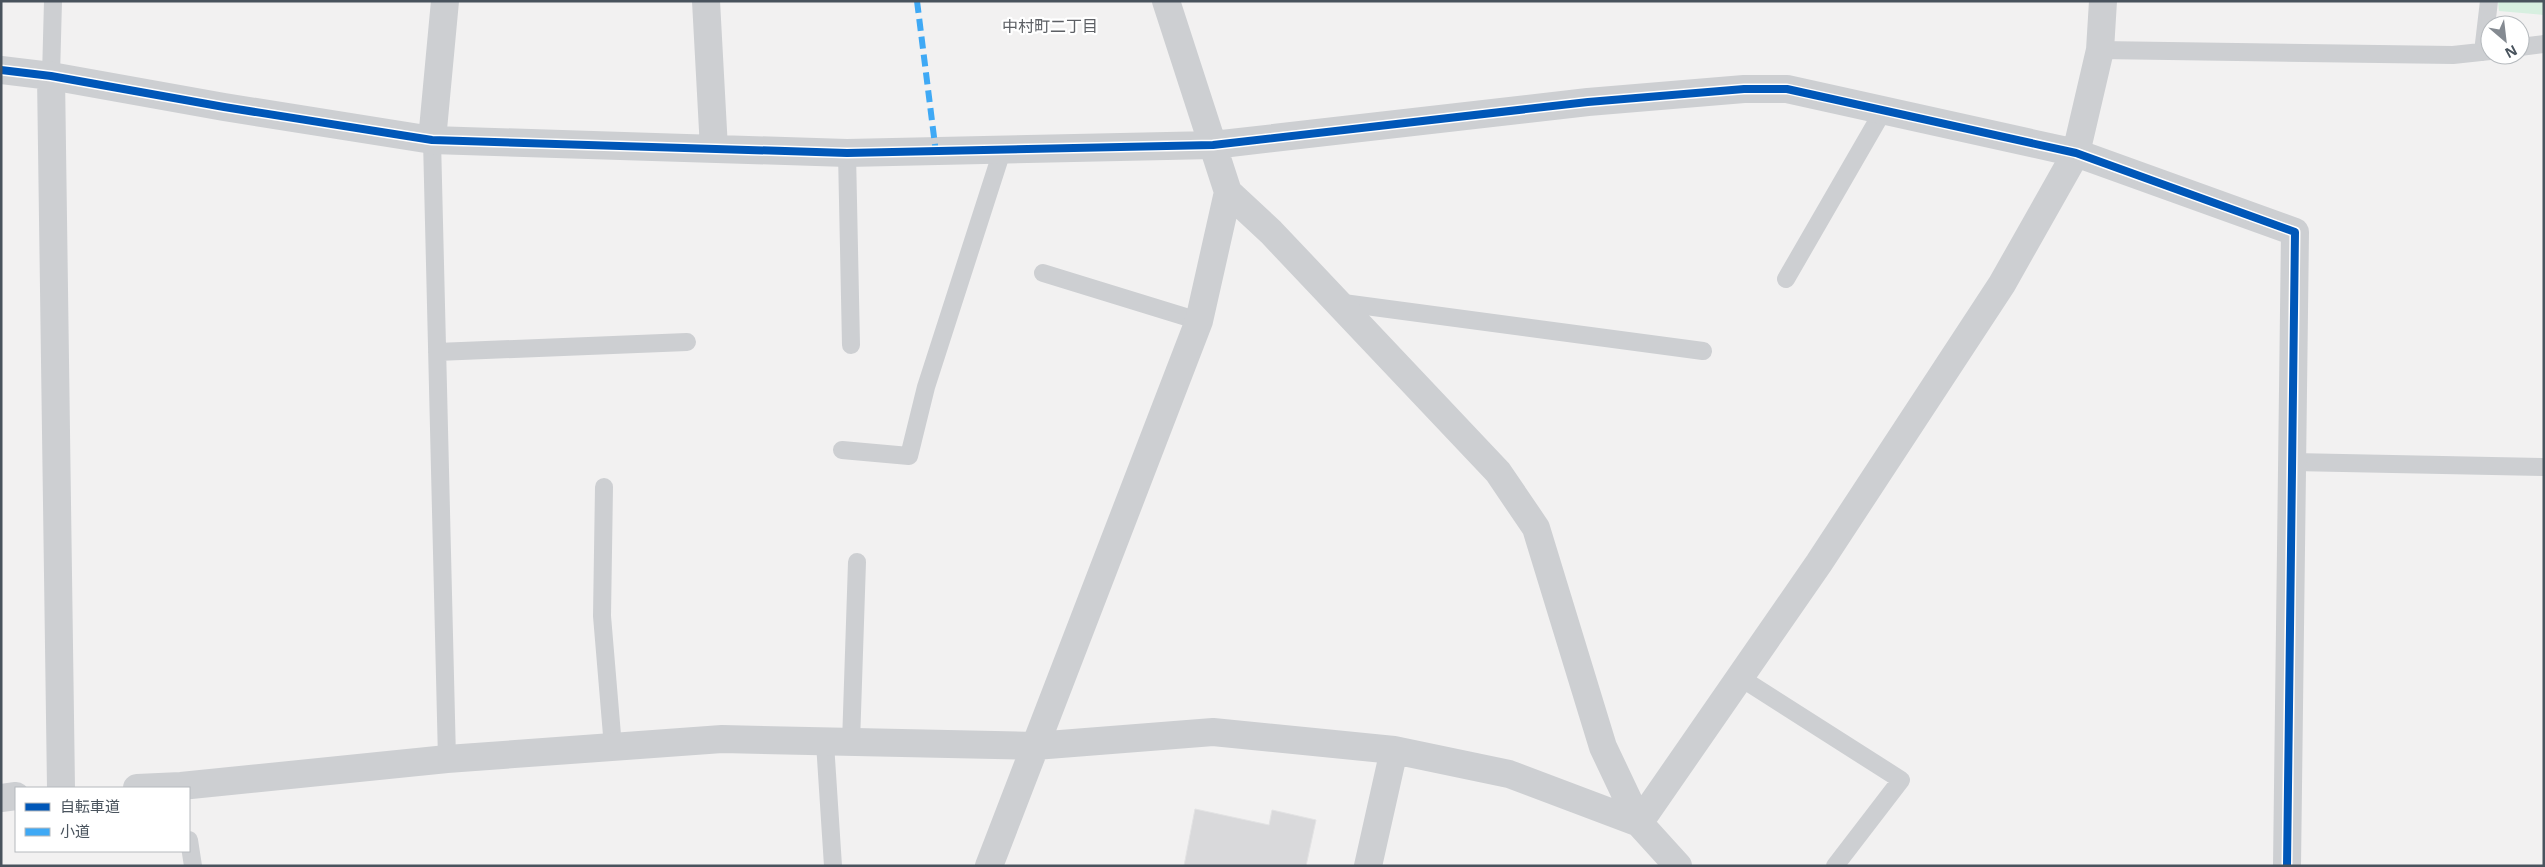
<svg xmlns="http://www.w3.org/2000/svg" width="2545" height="867" font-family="'Noto Sans','Noto Sans JP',sans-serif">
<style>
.green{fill:#d7efe0}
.building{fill:#d9d9db;stroke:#e3e3e4}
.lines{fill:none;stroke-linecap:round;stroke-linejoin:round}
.lane{stroke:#cdcfd2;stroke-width:18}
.street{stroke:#cdcfd2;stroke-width:28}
.quiet{stroke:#3fa9f5;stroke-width:6;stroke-dasharray:12 6;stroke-linecap:butt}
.cycleway-casing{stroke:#fff;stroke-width:11}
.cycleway{stroke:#0057b8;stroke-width:8}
.labels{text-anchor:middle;stroke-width:4.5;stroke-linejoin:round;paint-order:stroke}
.neighbourhood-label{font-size:16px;fill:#5d6065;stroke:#fff}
</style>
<rect width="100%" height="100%" fill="#f2f1f1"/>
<path class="green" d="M2498,1h46v14l-45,-4z"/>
<path class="building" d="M1195,809l74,16 3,-15 44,10 -10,46h-122z"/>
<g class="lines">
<path class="lane" d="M2520,47l24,-3
M2100,50l353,5 37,-4
M2483,52l6,-51
M51,76l2,-75
M432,140l15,619
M847,153l4,192
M1043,273l156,48
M1786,279l97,-168
M1336,302l367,49
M437,352l250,-10
M842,450l67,6 17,-69 76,-236
M2293,462l251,5
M604,487l-2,129 11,131
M1741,678l160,102 -66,86
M825,743l8,123
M851,743l6,-181
M189,840l4,26"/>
<path class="street" d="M706,1l8,148
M1166,1l62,191 43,40 227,240 38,56 67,219 36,76 39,43
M1,70l50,6 173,31 208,33 415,13 366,-8 375,-43 156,-13h43l289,64 219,79 -8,634
M51,76l10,712
M432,140l13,-139
M137,788l44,-2 266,-27 275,-20 313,7 178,-14 181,18 115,24 130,49
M1,798l15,-2
M1639,823l180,-260 183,-279 74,-131 24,-103 3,-49
M989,866l210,-545 29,-129
M1368,866l26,-116"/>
<path class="quiet" d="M917,1l19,152"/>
<defs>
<path id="cycleway" d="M1,70l50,6 173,31 208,33 415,13 366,-8 375,-43 156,-13h43l289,64 219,79 -8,634"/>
</defs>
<use href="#cycleway" class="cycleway-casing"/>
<use href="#cycleway" class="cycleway"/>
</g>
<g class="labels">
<g class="neighbourhood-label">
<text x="1050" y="32">中村町二丁目</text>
</g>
</g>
<rect width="2545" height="867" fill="none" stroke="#49535d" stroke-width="5"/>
<rect x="15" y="787" width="175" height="65" fill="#ffffff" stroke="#b6babe"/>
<rect x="25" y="803" width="25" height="8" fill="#0057b8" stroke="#b6babe"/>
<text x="60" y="812" font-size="15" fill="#49535d">自転車道</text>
<rect x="25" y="828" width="25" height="8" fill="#3fa9f5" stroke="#b6babe"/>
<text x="60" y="837" font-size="15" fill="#49535d">小道</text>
<g transform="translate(2505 40) rotate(152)"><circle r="24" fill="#ffffff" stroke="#b6babe"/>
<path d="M0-4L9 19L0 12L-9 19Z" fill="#848a91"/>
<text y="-8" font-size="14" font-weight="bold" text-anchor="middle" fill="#49535d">N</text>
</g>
</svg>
